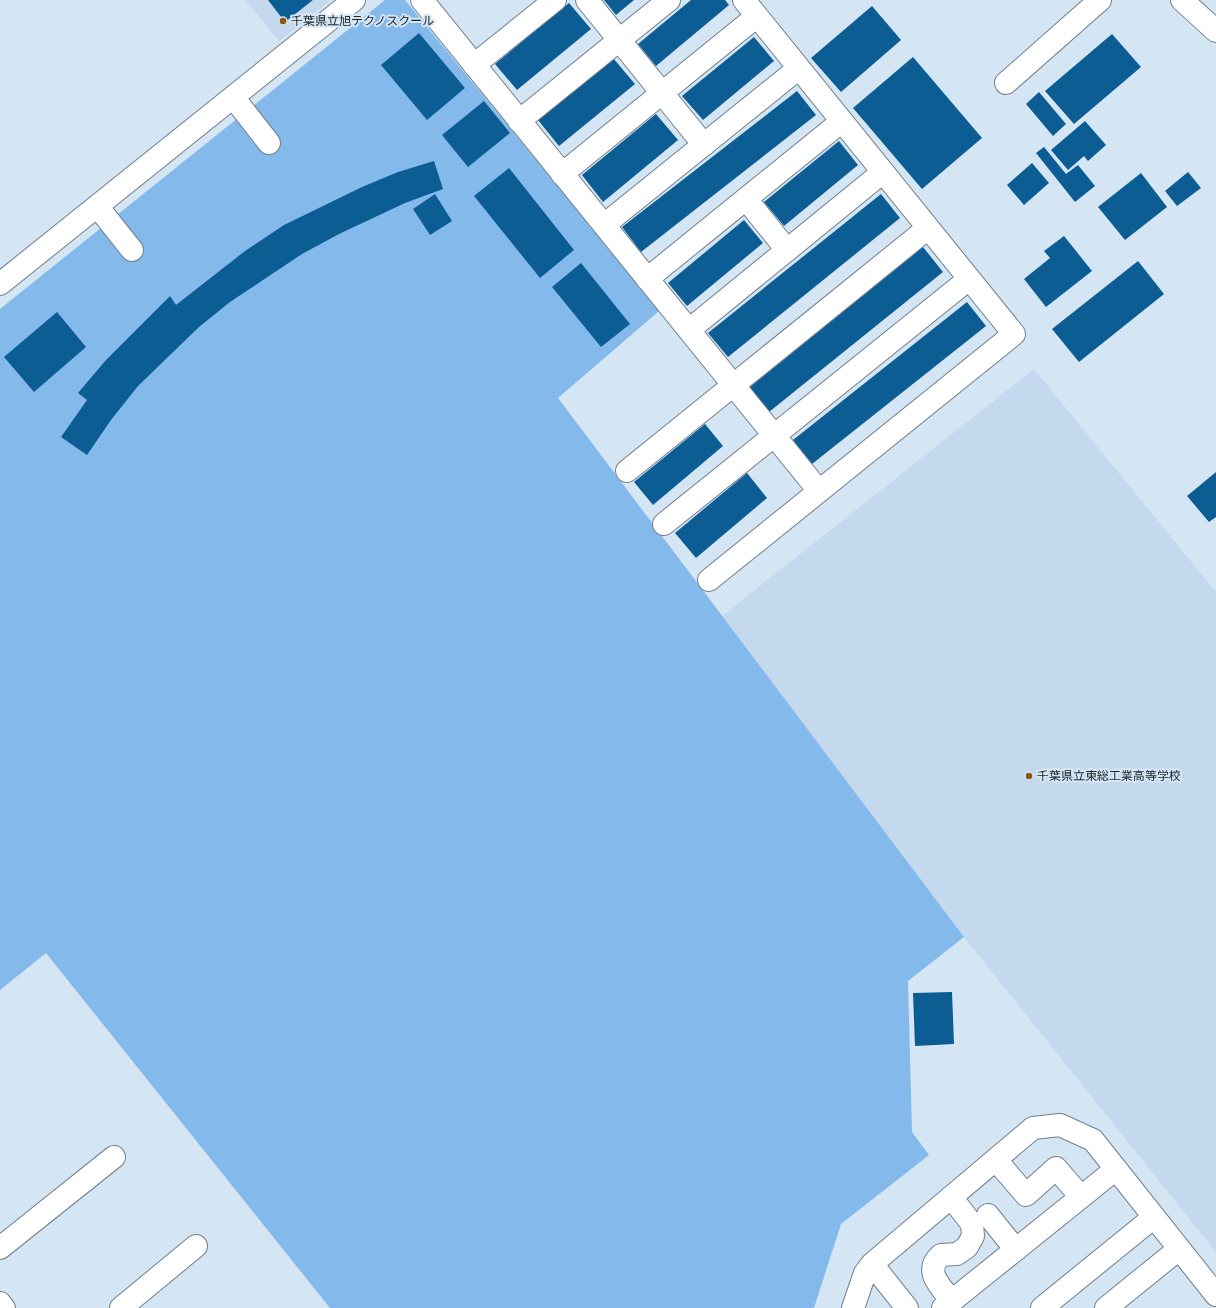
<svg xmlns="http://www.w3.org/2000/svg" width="1216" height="1308" font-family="'Open Sans','Noto Sans JP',sans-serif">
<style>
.built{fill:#c4d9ee}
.green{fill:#83baeb}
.building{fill:#0c5d94}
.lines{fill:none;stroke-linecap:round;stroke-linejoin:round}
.minor-casing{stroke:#707f8c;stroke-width:24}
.minor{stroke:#fff;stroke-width:22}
.poi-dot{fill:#8f570e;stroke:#d4e5f4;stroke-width:1.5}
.labels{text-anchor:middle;stroke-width:4;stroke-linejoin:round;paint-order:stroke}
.poi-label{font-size:12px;fill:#21272c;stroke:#d4e5f4;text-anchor:start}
</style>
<rect width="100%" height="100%" fill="#d4e5f4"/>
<path class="built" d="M245,0h86l-52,41z
M1034,369l182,223v660l-252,-315 -242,-321z"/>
<path class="green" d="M385,0h20l254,311 -101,87 406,539 -56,44 4,151 17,23 -88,69 -27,84h-484l-284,-355 -46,37v-681z"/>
<path class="building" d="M268,0h45l-28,22z
M604,0h30l-18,15z
M691,0h34l4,5 -73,61 -18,-22z
M569,3l22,26 -74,61 -22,-26z
M872,6l29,34 -60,52 -30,-34z
M419,33l46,55 -38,32 -46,-55z
M1112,34l29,33 -67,57 -29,-33z
M754,37l20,24 -71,59 -21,-24z
M913,57l69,81 -60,51 -69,-81z
M613,58l22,26 -76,62 -21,-26z
M797,91l19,24 -175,137 -19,-25z
M1039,92l27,32 -13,12 -27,-32z
M484,101l26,32 -42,34 -26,-32z
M656,114l22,26 -75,62 -21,-27z
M1085,121l21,24 -18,16 -4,-5 -16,14 -17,-20z
M839,141l19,24 -74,61 -20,-24z
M1044,147l22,27 12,-9 17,21 -20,16 -39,-49z
M434,161l9,28 -38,14 -66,31 -37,20 -72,48 -31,25 -61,59 -27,34 -24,35 -26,-18 26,-37 -9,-7 28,-33 64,-64 6,9 69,-54 39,-26 78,-38 36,-15z
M1032,163l17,20 -25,22 -17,-20z
M509,168l65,82 -34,28 -66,-82z
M1188,172l13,16 -24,18 -12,-15z
M1141,173l26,34 -42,33 -27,-33z
M435,194l17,27 -22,14 -17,-26z
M881,194l19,24 -172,139 -20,-24z
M744,220l19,23 -76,63 -19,-23z
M1064,236l28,35 -46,36 -22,-28 26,-21 -6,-7z
M923,247l20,25 -174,140 -19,-25z
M1138,261l26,33 -85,68 -27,-33z
M581,263l49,61 -29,23 -49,-60z
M967,302l19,24 -174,138 -19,-24z
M57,312l29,35 -52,45 -30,-35z
M705,424l18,22 -70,59 -19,-23z
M1216,472v45l-7,5 -22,-26z
M747,473l20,25 -71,60 -21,-25z
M952,992l2,52 -39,2 -2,-53z"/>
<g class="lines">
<defs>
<path id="minor" d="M422,0l397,491
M587,0l117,145
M1182,0l34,31
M474,65l81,-65
M1006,83l94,-83
M233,97l36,46
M519,121l150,-121
M562,174l195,-158
M746,199l41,51
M97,206l35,44
M604,225l195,-157
M647,279l195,-158
M0,284l354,-284
M689,330l194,-158
M627,471l301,-243
M664,524l305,-245
M709,580l305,-246 -270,-334
M996,1160l30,35 30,-27 25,29
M951,1197l21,27 1,12 -6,11 -10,7 -16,1c-18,16 -1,31 11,46
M988,1215l28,35
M0,1248l114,-91
M872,1264l35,44
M0,1303l4,5
M121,1308l75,-62
M853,1308l12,-35 7,-9 161,-136 27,-3 33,15 123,155
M943,1308l173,-139
M1042,1308l112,-91
M1106,1308l73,-59"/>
</defs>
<use href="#minor" class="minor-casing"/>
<use href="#minor" class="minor"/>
</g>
<g class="poi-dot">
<circle cx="283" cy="21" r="4"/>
<circle cx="1029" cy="776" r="4"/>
</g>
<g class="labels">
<g class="poi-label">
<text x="291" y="25">千葉県立旭テクノスクール</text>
<text x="1037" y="780">千葉県立東総工業高等学校</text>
</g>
</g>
</svg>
